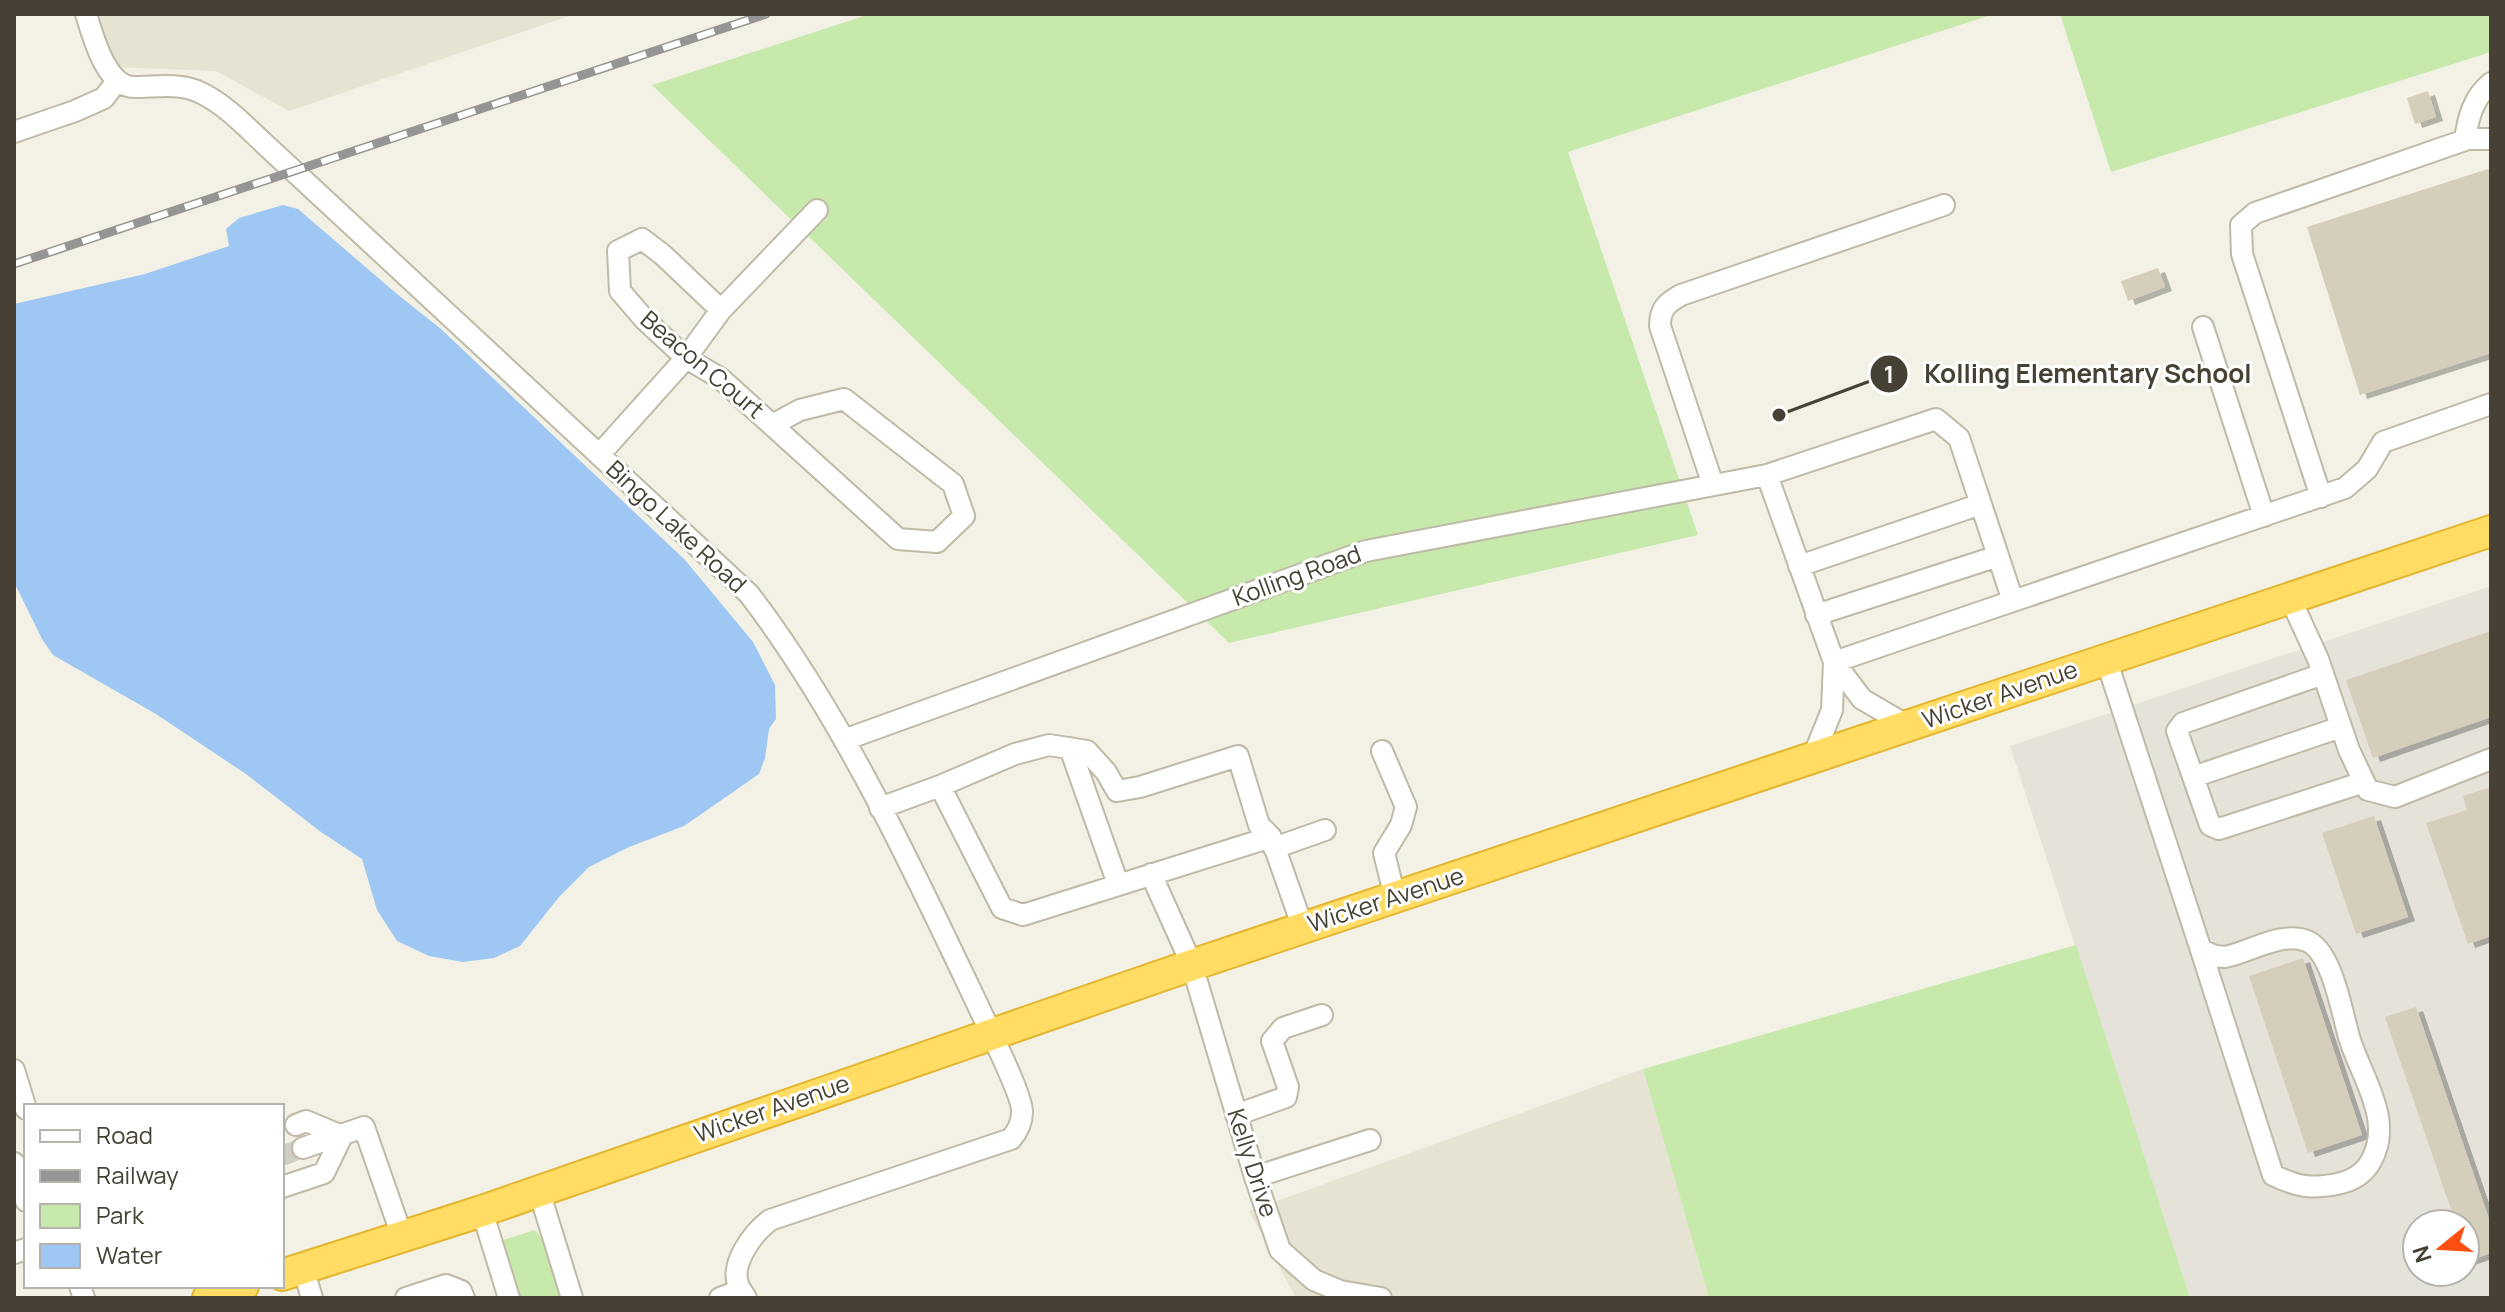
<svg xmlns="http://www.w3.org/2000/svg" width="2505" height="1312" font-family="Manrope,sans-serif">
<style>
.residential{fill:#e7e3d3}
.industrial{fill:#e5e2da;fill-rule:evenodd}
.green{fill:#c7eaac}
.water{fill:#9ec7f3}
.building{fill:#d5ceba;filter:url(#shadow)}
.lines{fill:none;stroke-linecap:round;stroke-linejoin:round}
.minor-tunnel{stroke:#d0cec2;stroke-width:20;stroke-dasharray:20 10;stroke-linecap:butt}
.minor-casing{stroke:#bfbaa7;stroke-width:24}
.highway-casing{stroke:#e4b52f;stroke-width:34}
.minor{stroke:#fff;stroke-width:20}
.highway{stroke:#ffdd64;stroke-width:30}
.rail-casing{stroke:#959595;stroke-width:9}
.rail{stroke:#fff;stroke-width:6;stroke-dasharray:18;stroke-linecap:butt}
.labels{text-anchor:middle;stroke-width:6;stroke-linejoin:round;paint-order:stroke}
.street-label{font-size:24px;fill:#464134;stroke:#fff}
.leader{fill:none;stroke:#464134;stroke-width:3}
.callout-dot{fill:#464134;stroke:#fff;stroke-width:3}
.mark-label{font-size:24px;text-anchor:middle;font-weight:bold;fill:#fff}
.callout-label{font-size:26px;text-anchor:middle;font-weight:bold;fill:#464134;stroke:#fff;stroke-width:6;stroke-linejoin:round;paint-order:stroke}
</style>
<defs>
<filter id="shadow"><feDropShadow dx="7" dy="4" stdDeviation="0" flood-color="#0004"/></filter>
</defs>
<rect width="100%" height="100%" fill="#f3f1e5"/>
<path class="residential" d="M96,14h479l-286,97 -73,-40 -103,-4z
M1643,1069l66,229h-413l-47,-87z"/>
<path class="industrial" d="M2491,586v712h-301l-180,-552zM2417,1224h48v48h-48z"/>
<path class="green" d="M870,14h1124l-426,138 130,383 -469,108 -577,-558z
M2060,14h431v38l-380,120z
M2076,945l114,353h-481l-66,-229z
M535,1230l7,9 18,59h-43l-15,-54 1,-4z"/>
<path class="water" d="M283,205l15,4 99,85 44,35 244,231 68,82 22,43 1,34 -7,10 -4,29 -6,16 -75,52 -55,21 -40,20 -30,30 -39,49 -26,12 -31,4 -34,-6 -32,-15 -20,-31 -15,-51 -41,-27 -75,-58 -90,-60 -103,-59 -11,-16 -28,-57v-278l131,-30 84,-28 -3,-17 13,-11z"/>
<path class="building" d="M2428,91l8,26 -21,7 -8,-26z
M2491,168v185l-131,42 -53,-168z
M2158,268l7,19 -37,14 -7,-20z
M2491,631v86l-118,41 -27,-78z
M2491,787v149l-23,8 -42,-121 41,-13 -4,-14z
M2374,816l34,101 -52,17 -34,-101z
M2303,958l59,177 -54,18 -59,-177z
M2416,1007l75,218v28l-23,8 -3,-10v-27h-9l-71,-207z"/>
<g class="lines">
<path class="minor-tunnel" d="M282,1156l21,-8"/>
<defs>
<path id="minor" d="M86,14c7,22 20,74 49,73 21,0 42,-4 62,4 28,12 51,38 73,58l479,445c94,123 165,277 232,418 8,17 42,85 41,100 0,11 -4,19 -11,27l-241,81c-17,13 -41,44 -31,67 2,4 5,7 7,11
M14,132l61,-21 29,-13 13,-17
M2465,140c3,-22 8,-42 26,-57
M721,310l-58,-55 -21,-16 -24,12 2,40 25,29 41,38 34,20 178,161 39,3 27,-26 -11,-32 -109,-85 -44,11 -28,15
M2203,327l61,189
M599,455l87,-97 35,-48 96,-100
M1767,475l67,187 28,37 46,27
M1713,485l-53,-159c0,-18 7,-23 21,-31l263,-90
M2321,497l-79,-243 -1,-29 14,-12 213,-74h23
M1799,566l182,-62
M2290,598l28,61 31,91 19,40 27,7 96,-38
M2013,601l332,-113 22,-19 16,-27 108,-38
M1816,615l182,-59
M2106,659l95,291 14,6 10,1c26,-5 55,-26 82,-16 26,11 35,74 43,99 12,38 44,81 21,121 -7,13 -19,20 -34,23 -27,5 -39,3 -64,-9l-72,-225
M2323,674l-140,49 -6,8 33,94 9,4 145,-47
M844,740l522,-189 401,-76 169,-56 23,19 54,163 -179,61
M1070,748l48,136
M1382,751l24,56 -5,18 -17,28 11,44
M1813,757l19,-47 2,-48
M2193,777l148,-50
M940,786l75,-32 34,-9 38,6 19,21 11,19 23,-4 98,-31 21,69 12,12
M880,808l60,-22 62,122 21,7 248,-78 32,91
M1274,848l51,-18
M1151,874l41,91 63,212 25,73 34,30 26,11 41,7
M14,1070l12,39
M1236,1115l50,-18 2,-10 -16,-46 11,-13 39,-13
M303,1148l61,-21 38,109
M14,1163l12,38
M1255,1177l115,-37
M282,1187l42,-14 18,-37 -36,-15 -10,4
M539,1191l33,107
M482,1211l27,87
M14,1253l12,-4
M303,1268l9,30
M80,1286l4,12
M406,1298l40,-13 15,6 3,7
M720,1298l21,-8"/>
<path id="highway" d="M282,1275l200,-64 710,-246 1299,-434
M208,1298l35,-12"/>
</defs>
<use href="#minor" class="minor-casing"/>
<use href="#highway" class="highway-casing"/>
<use href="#minor" class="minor"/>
<use href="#highway" class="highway"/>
<defs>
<path id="rail" d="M14,264l752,-250"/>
</defs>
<use href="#rail" class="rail-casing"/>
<use href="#rail" class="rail"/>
</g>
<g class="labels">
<g class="street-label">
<text transform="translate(702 365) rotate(40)" y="8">Beacon Court</text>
<text transform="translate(676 527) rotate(43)" y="8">Bingo Lake Road</text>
<text transform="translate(1297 576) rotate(-20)" y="8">Kolling Road</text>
<text transform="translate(2000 695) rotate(-19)" y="8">Wicker Avenue</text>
<text transform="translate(1386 900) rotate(-18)" y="8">Wicker Avenue</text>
<text transform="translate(772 1109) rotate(-19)" y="8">Wicker Avenue</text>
<text transform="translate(1252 1163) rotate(72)" y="8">Kelly Drive</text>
</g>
</g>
<path class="leader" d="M1779 415L1889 374"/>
<g class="callout-dot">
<circle cx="1779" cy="415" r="8"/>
<circle cx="1889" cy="374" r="20"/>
</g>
<g class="mark-label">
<text x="1889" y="383">1</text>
</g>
<g class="callout-label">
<text x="2088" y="383">Kolling Elementary School</text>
</g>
<rect width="2505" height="1312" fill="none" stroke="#464134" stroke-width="32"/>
<rect x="24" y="1104" width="260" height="184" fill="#ffffff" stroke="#b5b3ae" stroke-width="2"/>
<rect x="40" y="1130" width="40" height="12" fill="#ffffff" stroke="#b5b3ae" stroke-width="2"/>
<text x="96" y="1144" font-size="24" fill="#464134">Road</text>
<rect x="40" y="1170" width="40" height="12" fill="#959595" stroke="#b5b3ae" stroke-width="2"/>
<text x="96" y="1184" font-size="24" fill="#464134">Railway</text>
<rect x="40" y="1204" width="40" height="24" fill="#c7eaac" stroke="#b5b3ae" stroke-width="2"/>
<text x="96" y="1224" font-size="24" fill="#464134">Park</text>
<rect x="40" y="1244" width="40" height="24" fill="#9ec7f3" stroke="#b5b3ae" stroke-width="2"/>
<text x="96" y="1264" font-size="24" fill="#464134">Water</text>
<g transform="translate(2441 1248) rotate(252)"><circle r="38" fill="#ffffff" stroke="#b5b3ae" stroke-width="2"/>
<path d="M0-6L14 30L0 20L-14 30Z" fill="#ff4f10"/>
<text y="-12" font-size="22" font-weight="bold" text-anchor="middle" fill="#464134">N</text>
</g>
</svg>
